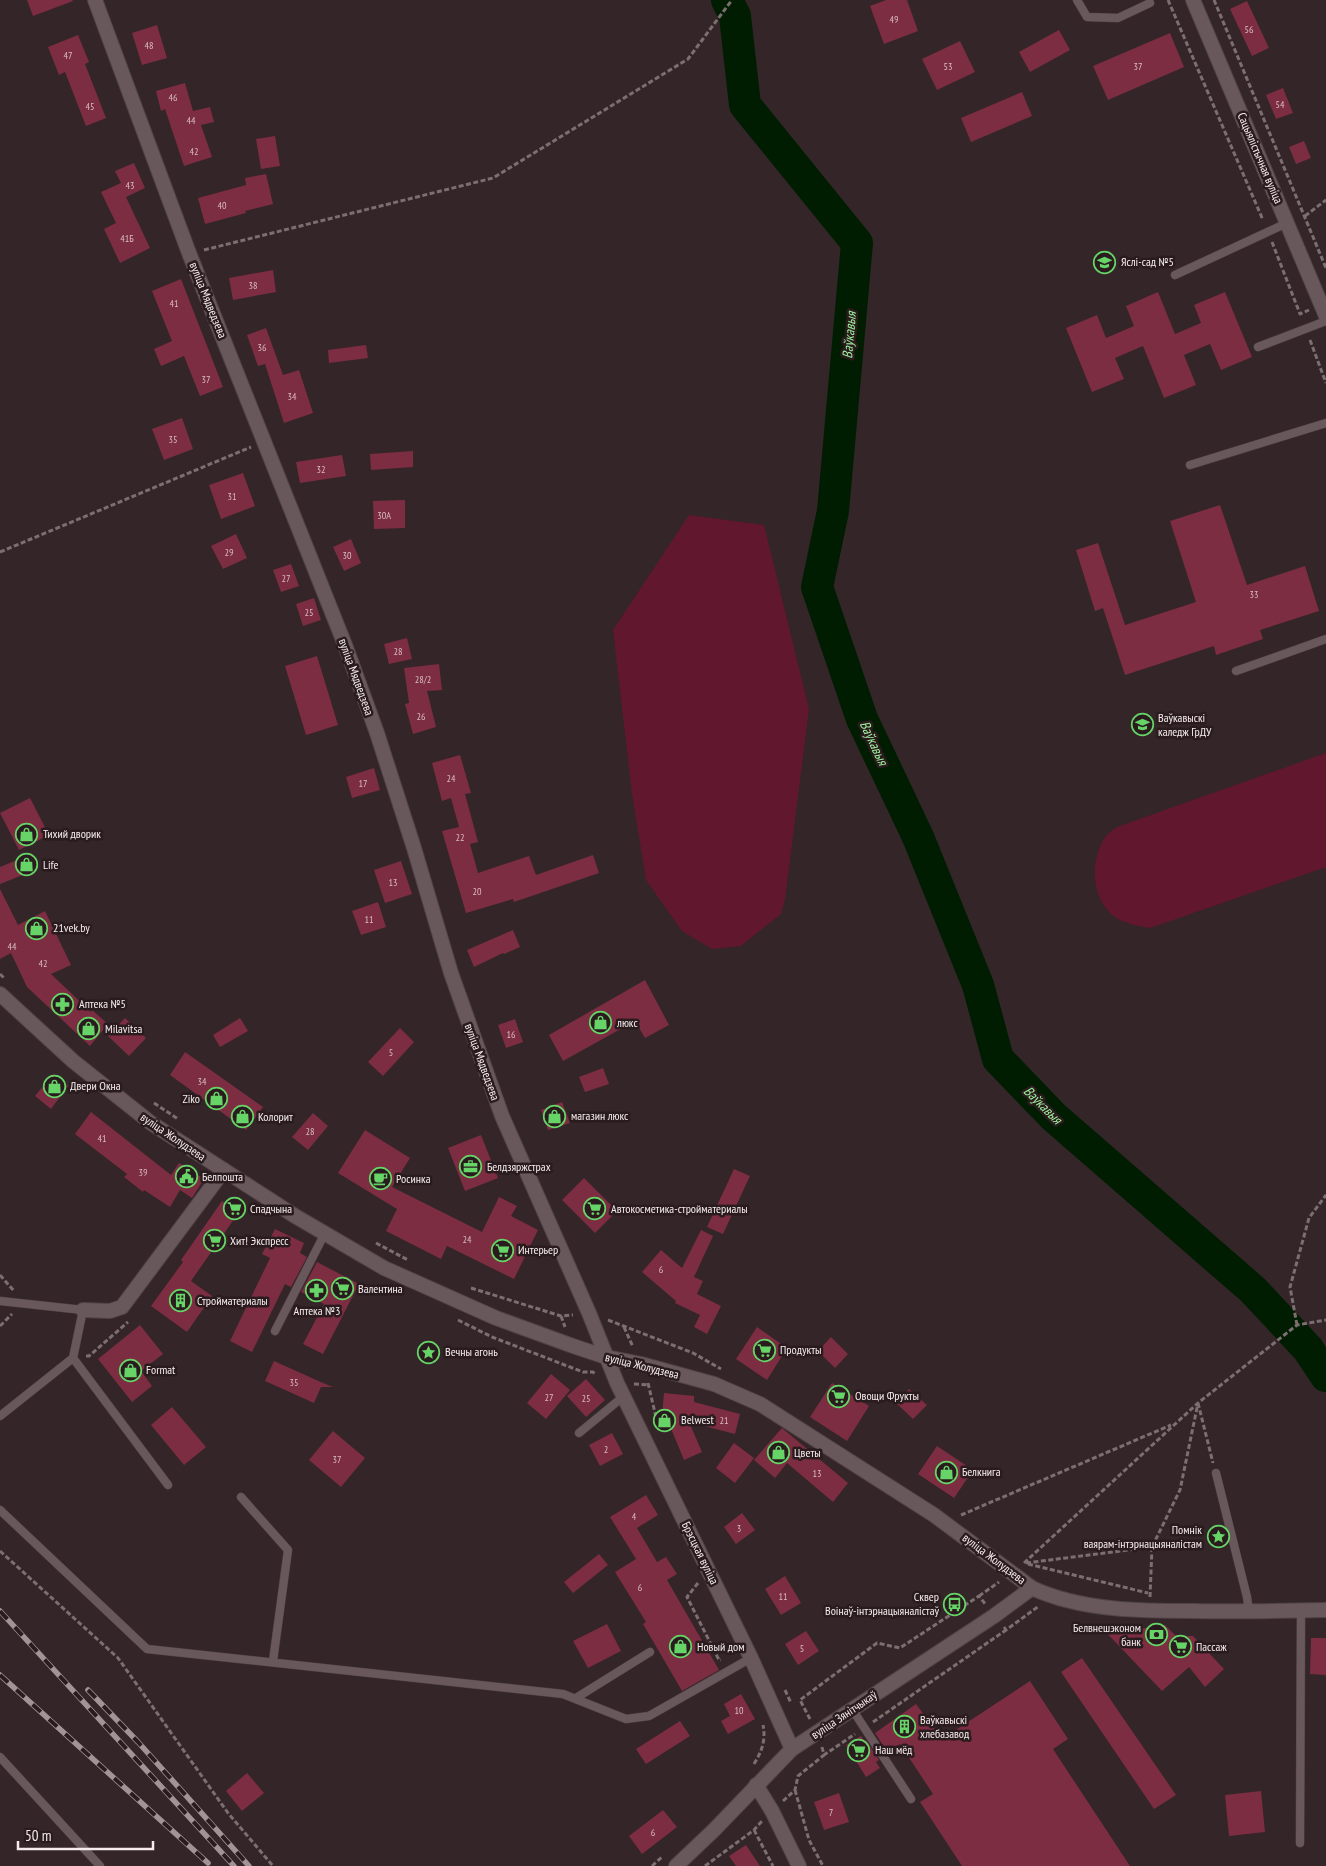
<svg xmlns="http://www.w3.org/2000/svg" width="1326" height="1866" font-family="'PT Sans Narrow',sans-serif">
<style>
.green{fill:#61172d}
.lines{fill:none;stroke-linecap:round;stroke-linejoin:round}
.river{stroke:#001d01;stroke-width:32}
.building{fill:#7c2d42}
.service-casing{stroke:#504346;stroke-width:9}
.minor-casing{stroke:#504346;stroke-width:16}
.tertiary-casing{stroke:#504346;stroke-width:16}
.secondary-casing{stroke:#504346;stroke-width:16}
.path{stroke:#7c6f71;stroke-width:3;stroke-dasharray:5 2.5;stroke-linecap:butt}
.service{stroke:#69585b;stroke-width:8}
.minor{stroke:#69585b;stroke-width:14}
.tertiary{stroke:#69585b;stroke-width:14}
.secondary{stroke:#69585b;stroke-width:14}
.rail-casing{stroke:#a09496;stroke-width:5.5}
.rail{stroke:#2a1c1e;stroke-width:4;stroke-dasharray:11;stroke-linecap:butt}
.labels{text-anchor:middle;stroke-width:5;stroke-linejoin:round;paint-order:stroke}
.number-label{font-size:10px;fill:#d8bcc2}
.street-label{font-size:12px;fill:#f6eced;stroke:#2a1c1e}
.poi-label{font-size:12px;fill:#f6eced;stroke:#2a1c1e;text-anchor:start}
.water-label{font-size:14px;font-style:italic;fill:#9df09b;stroke:#2a1c1e}
</style>
<rect width="100%" height="100%" fill="#342528"/>
<path class="green" d="M689,515l75,10 45,184 -24,190 -4,15 -40,32 -29,3 -30,-18 -36,-51 -14,-86 -19,-164z
M1326,753v114l-176,61c-12,-2 -24,-4 -34,-10 -25,-18 -27,-56 -11,-81 3,-4 8,-7 12,-10z"/>
<g class="lines">
<path class="river" d="M727,0l8,16 10,89 112,138 -24,268 -16,76 45,132 56,118 60,148 20,74 56,58 199,173 55,59 18,27"/>
</g>
<path class="building" d="M27,0h45l1,1 -40,15z
M886,0h21l11,31 -34,13 -14,-38z
M1247,1l22,47 -17,8 -22,-47z
M157,25l10,33 -25,7 -10,-32z
M1059,30l11,20 -40,22 -11,-20z
M1170,33l14,34 -76,33 -15,-34z
M78,35l11,27 -4,2 21,54 -20,8 -21,-54 -6,3 -11,-28z
M960,41l15,31 -38,18 -15,-31z
M185,83l8,28 17,-4 4,15 -13,3 11,32 -28,9 -19,-57 -4,2 -5,-20z
M1283,88l10,25 -17,6 -10,-24z
M1022,92l10,24 -61,26 -10,-24z
M275,136l5,30 -19,3 -5,-30z
M1304,141l7,17 -15,6 -7,-17z
M134,163l11,25 -19,9 24,51 -30,15 -16,-34 12,-6 -15,-31 20,-9 -6,-12z
M266,174l7,30 -28,7 1,2 -41,11 -7,-26 48,-13 -1,-7z
M273,270l3,22 -43,8 -4,-22z
M181,279l42,108 -23,9 -16,-40 -23,10 -7,-17 18,-8 -20,-50z
M1158,292l17,42 26,-11 -7,-18 31,-13 27,65 -31,13 -11,-26 -26,11 12,30 -32,13 -21,-52 -28,12 9,21 -32,13 -26,-64 31,-13 9,23 28,-12 -8,-20z
M266,328l17,47 16,-5 14,43 -29,10 -19,-59 -7,2 -11,-31z
M366,345l2,13 -39,5 -1,-13z
M182,418l11,31 -29,11 -12,-31z
M413,451v16l-42,3 -1,-16z
M342,455l4,21 -46,7 -4,-21z
M243,473l12,33 -34,13 -12,-34z
M405,500v28l-31,1 -1,-28z
M1220,505l27,80 58,-19 14,45 -59,19 3,9 -47,16 -2,-9 -89,29 -22,-67 -8,3 -19,-61 22,-7 27,82 71,-23 -26,-81z
M236,534l11,24 -24,11 -12,-23z
M351,539l10,24 -17,8 -11,-24z
M291,564l8,22 -18,6 -8,-22z
M314,598l7,22 -18,6 -7,-22z
M407,638l5,21 -23,5 -5,-20z
M317,656l21,69 -32,10 -21,-69z
M439,664l3,26 -15,1 9,36 -23,7 -8,-30 4,-1 -5,-35z
M460,755l11,38 -6,1 13,48 -8,2 8,29 51,-17 7,19 57,-20 6,18 -85,29 -1,-3 -47,14 -24,-82 17,-4 -8,-29 -9,3 -10,-38z
M374,768l6,22 -28,8 -6,-21z
M30,798l19,37 -30,15 -19,-37z
M32,854l6,15 -38,15v-17z
M401,861l11,33 -27,9 -11,-33z
M0,889l18,36 27,-14 26,54 -20,9 40,38 1,-2 16,14 -18,22 -63,-59 -16,-34 -11,6z
M378,902l8,25 -25,8 -9,-24z
M513,930l7,17 -16,7 -1,-1 -29,14 -7,-17z
M645,980l24,45 -24,13 -10,-17 -72,40 -14,-26z
M125,1018l21,20 -17,18 -21,-20z
M240,1018l8,13 -28,16 -7,-12z
M515,1019l8,23 -17,6 -8,-23z
M400,1028l14,14 -31,34 -15,-14z
M185,1052l78,55 -17,23 -76,-55z
M603,1068l6,16 -24,8 -6,-15z
M53,1074l15,12 -17,23 -16,-13z
M562,1102l8,21 -22,7 -7,-20z
M91,1112l80,63 8,-12 25,16 -12,19 -12,-8 -10,17 -26,-17 -1,2 -19,-15 3,-3 -52,-40z
M313,1113l15,13 -20,24 -16,-13z
M365,1130l45,28 -18,29 90,45 17,-35 18,9 -6,10 27,14 -24,49 -67,-33 -6,13 -55,-28 11,-22 -59,-36z
M481,1135l17,43 -33,13 -17,-43z
M734,1169l16,7 -27,58 -16,-7z
M584,1178l33,33 -22,22 -33,-33z
M222,1201l17,11 -48,69 21,15 -25,36 -36,-26 32,-44 -2,-2z
M275,1229l29,14 -4,10 7,4 -16,30 -6,-3 -33,68 -22,-11 40,-83 -8,-4z
M701,1230l12,6 -19,41 9,4 -6,13 24,12 -14,28 -13,-7 6,-12 -25,-12 1,-2 -34,-29 19,-22 21,18z
M317,1262l42,22 -36,70 -20,-10 21,-40 -23,-12z
M140,1325l23,29 -22,17 11,15 -20,16 -34,-43z
M757,1327l30,21 -20,32 -31,-21z
M831,1337l17,17 -13,14 -17,-17z
M274,1361l49,22 10,4h-12l-7,16 -49,-22z
M551,1374l19,16 -24,29 -19,-16z
M586,1379l19,21 -19,17 -19,-21z
M832,1383l37,23 -22,35 -37,-24z
M909,1389l18,16 -14,14 -17,-16z
M664,1393l30,3v6l46,12 -5,20 -46,-12 13,30 -18,8 -14,-34h-9z
M172,1407l34,40 -22,18 -33,-40z
M782,1428l66,55 -15,19 -46,-39 -12,15 -21,-18z
M333,1431l32,27 -24,29 -32,-27z
M612,1433l11,21 -23,12 -11,-21z
M734,1443l20,15 -19,25 -19,-15z
M937,1446l36,24 -19,28 -36,-24z
M646,1495l12,20 -21,13 20,34 9,-5 11,17 -10,6 52,90 -37,21 -39,-67 3,-2 -31,-50 21,-13 -26,-42z
M742,1513l13,17 -19,14 -12,-17z
M599,1554l9,11 -35,28 -9,-11z
M785,1576l16,27 -20,12 -16,-26z
M607,1624l14,27 -33,17 -15,-27z
M1128,1624l5,6 32,-5 11,11h17l31,33 -19,18 -16,-20 -27,24 -62,-65z
M806,1631l13,20 -21,14 -13,-21z
M1311,1638h15v37l-16,-1z
M1082,1658l94,137 -22,14 -93,-137z
M1030,1681l38,58 -15,10 77,117h-168l-42,-64 13,-8 -33,-50 -12,9 -13,-20 41,-29 26,35z
M741,1694l14,25 -27,15 -7,-13 9,-5 -6,-12z
M680,1721l10,15 -44,28 -10,-15z
M861,1736l3,5 2,-1 13,20 -3,2 4,6 -14,9 -20,-32z
M247,1773l17,20 -22,18 -16,-20z
M1261,1791l4,41 -36,4 -4,-41z
M839,1793l10,29 -25,8 -10,-28z
M663,1810l14,17 -35,27 -13,-18z
M746,1845l14,21h-24l-7,-10z"/>
<g class="lines">
<defs>
<path id="service" d="M1077,0l10,17 31,1 32,-15
M1175,275l112,-52
M1258,347l68,-26
M1190,465l136,-42
M1236,671l90,-32
M0,1301l83,9 -10,48 -73,58
M275,1331l50,-98
M73,1358l95,127
M579,1433l45,-37
M1216,1473l31,124 2,15
M241,1497l47,53 -15,111
M0,1510l147,139 416,45 63,25 23,-3 102,-58
M576,1698l74,-46
M852,1709l59,90
M0,1757l100,109
M1300,1843l1,-233"/>
<path id="minor" d="M83,1310l27,1 12,-4 102,-137"/>
<path id="tertiary" d="M95,0l94,253 156,392 32,88 37,115 37,125 51,143 87,197 28,70 134,275 41,91
M1193,0l133,316
M756,1785l16,26 27,55"/>
<path id="secondary" d="M0,994l73,67 78,62 144,93 89,52 112,50 77,28 33,11 35,7 73,20 46,20 174,111 98,73c49,23 111,23 164,23 44,1 87,0 130,-1
M676,1866l38,-36 78,-81 202,-133 38,-28"/>
</defs>
<use href="#service" class="service-casing"/>
<use href="#minor" class="minor-casing"/>
<use href="#tertiary" class="tertiary-casing"/>
<use href="#secondary" class="secondary-casing"/>
<path class="path" d="M1168,0l95,220
M1214,0l112,268
M1305,216l21,-16
M1272,242l28,72 9,-4
M204,250l289,-72 195,-119 44,-59
M1310,340l16,43
M0,552l251,-105
M0,974l5,5
M154,1103l24,16
M376,1243l32,17
M0,1275l14,16
M471,1288l90,28 12,-1
M561,1316l4,11
M458,1320l34,17 91,35h10l2,2
M608,1320l85,33 28,16
M1297,1325l-7,-38 19,-69 17,-23
M0,1326l12,-12
M624,1327l9,20
M86,1356h3l39,-34
M648,1383l11,47
M634,1384l15,1
M1198,1403l15,60
M961,1515l210,-90
M0,1551l118,107 110,155 45,53
M1024,1563l174,-160 99,-78 29,-5
M1026,1563l126,-16 28,-57 18,-87
M1028,1564l120,29
M698,1583l-11,14 32,63h2
M979,1596l20,-14
M1150,1597l2,-50
M1004,1627l2,3 33,-24
M785,1690l6,13
M810,1719l-10,-19 77,-57 23,5 79,-52 7,9
M873,1722l133,-92
M822,1747l2,8 31,-21
M754,1764c8,-13 12,-24 9,-39
M795,1790l14,50 14,26
M783,1801l12,-11 3,-14 26,-21
M754,1830l19,36
M652,1866l10,-9
M705,1866l49,-36 8,-9"/>
<use href="#service" class="service"/>
<use href="#minor" class="minor"/>
<use href="#tertiary" class="tertiary"/>
<use href="#secondary" class="secondary"/>
<defs>
<path id="rail" d="M0,1611l234,255
M0,1675l208,188
M88,1690l50,52 111,124"/>
</defs>
<use href="#rail" class="rail-casing"/>
<use href="#rail" class="rail"/>
</g>
<defs>
<symbol id="school-ring" viewBox="-11 -11 22 22"><circle r="9.5" fill="#2a1c1e" stroke="#66d467" stroke-width="1.5"/><path d="M0-5L7-2L0 1L-7-2ZM-4 1L0 2.5L4 1V4Q0 6-4 4Z" fill="#66d467"/></symbol>
<symbol id="university-ring" viewBox="-11 -11 22 22"><circle r="9.5" fill="#2a1c1e" stroke="#66d467" stroke-width="1.5"/><path d="M0-5L7-2L0 1L-7-2ZM-4 1L0 2.5L4 1V4Q0 6-4 4Z" fill="#66d467"/></symbol>
<symbol id="shop-ring" viewBox="-11 -11 22 22"><circle r="9.5" fill="#2a1c1e" stroke="#66d467" stroke-width="1.5"/><path d="M-5-2.5h2.3a2.7 3.5 0 0 1 5.4 0H5L5.5 6h-11ZM-1.5-2.5h3a1.5 2.3 0 0 0-3 0Z" fill="#66d467"/></symbol>
<symbol id="pharmacy-ring" viewBox="-11 -11 22 22"><circle r="9.5" fill="#2a1c1e" stroke="#66d467" stroke-width="1.5"/><path d="M-2-6h4v4h4v4h-4v4h-4v-4h-4v-4h4Z" fill="#66d467"/></symbol>
<symbol id="office-ring" viewBox="-11 -11 22 22"><circle r="9.5" fill="#2a1c1e" stroke="#66d467" stroke-width="1.5"/><path d="M-6-3h4V-5.5h4V-3h4V5H-6ZM-1-4.5V-3h2v-1.5ZM-6 0V1H6V0Z" fill="#66d467"/></symbol>
<symbol id="civic-ring" viewBox="-11 -11 22 22"><circle r="9.5" fill="#2a1c1e" stroke="#66d467" stroke-width="1.5"/><path d="M-.6-6.5H3V-4.5H.6V-3L4-1V1h2V6H-6V1h2V-1L-.6-3ZM-1.2 2.5V6h2.4V2.5Z" fill="#66d467"/></symbol>
<symbol id="cafe-ring" viewBox="-11 -11 22 22"><circle r="9.5" fill="#2a1c1e" stroke="#66d467" stroke-width="1.5"/><path d="M-5.5-4.5H6V0H3Q3 3.5 0 3.5H-2.5Q-5.5 3.5-5.5 0ZM3-3.2v2h1.7v-2ZM-6 4.5H4V6H-6Z" fill="#66d467"/></symbol>
<symbol id="supermarket-ring" viewBox="-11 -11 22 22"><circle r="9.5" fill="#2a1c1e" stroke="#66d467" stroke-width="1.5"/><path d="M-6-5.5h2.5l.6 2H6L4.5 2H-2.5L-4.4-4H-6ZM-1.5 3.2a1.3 1.3 0 1 0 .1 0ZM3 3.2a1.3 1.3 0 1 0 .1 0Z" fill="#66d467"/></symbol>
<symbol id="building-ring" viewBox="-11 -11 22 22"><circle r="9.5" fill="#2a1c1e" stroke="#66d467" stroke-width="1.5"/><path d="M-4-6H4V6H1V3H-1V6H-4ZM-2.5-4.3h1.7v1.8h-1.7ZM.8-4.3h1.7v1.8H.8ZM-2.5-1h1.7V.8h-1.7ZM.8-1h1.7V.8H.8Z" fill="#66d467"/></symbol>
<symbol id="sight-ring" viewBox="-11 -11 22 22"><circle r="9.5" fill="#2a1c1e" stroke="#66d467" stroke-width="1.5"/><path d="M0-6L1.8-2.2L6-1.7L2.9 1.2L3.7 5.4L0 3.3L-3.7 5.4L-2.9 1.2L-6-1.7L-1.8-2.2Z" fill="#66d467"/></symbol>
<symbol id="bus-ring" viewBox="-11 -11 22 22"><circle r="9.5" fill="#2a1c1e" stroke="#66d467" stroke-width="1.5"/><path d="M-5-6H5V4H4V6H2V4H-2V6H-4V4H-5ZM-3.5-4V0h7V-4ZM-3.5 1.2v1.5H-2V1.2ZM2 1.2v1.5H3.5V1.2Z" fill="#66d467"/></symbol>
<symbol id="bank-ring" viewBox="-11 -11 22 22"><circle r="9.5" fill="#2a1c1e" stroke="#66d467" stroke-width="1.5"/><path d="M-6-4H6V4H-6ZM0-2.3a2.3 2.3 0 1 0 0 4.6a2.3 2.3 0 1 0 0-4.6Z" fill="#66d467"/></symbol>
</defs>
<g fill-rule="evenodd">
<use href="#school-ring" x="1092" y="250" width="25" height="25"/>
<use href="#university-ring" x="1130" y="712" width="25" height="25"/>
<use href="#shop-ring" x="14" y="822" width="25" height="25"/>
<use href="#shop-ring" x="14" y="852" width="25" height="25"/>
<use href="#shop-ring" x="24" y="916" width="25" height="25"/>
<use href="#pharmacy-ring" x="50" y="992" width="25" height="25"/>
<use href="#shop-ring" x="588" y="1010" width="25" height="25"/>
<use href="#shop-ring" x="76" y="1016" width="25" height="25"/>
<use href="#shop-ring" x="42" y="1074" width="25" height="25"/>
<use href="#shop-ring" x="204" y="1086" width="25" height="25"/>
<use href="#shop-ring" x="542" y="1104" width="25" height="25"/>
<use href="#shop-ring" x="230" y="1104" width="25" height="25"/>
<use href="#office-ring" x="458" y="1154" width="25" height="25"/>
<use href="#civic-ring" x="174" y="1164" width="25" height="25"/>
<use href="#cafe-ring" x="368" y="1166" width="25" height="25"/>
<use href="#supermarket-ring" x="222" y="1196" width="25" height="25"/>
<use href="#supermarket-ring" x="582" y="1196" width="25" height="25"/>
<use href="#supermarket-ring" x="202" y="1228" width="25" height="25"/>
<use href="#supermarket-ring" x="490" y="1238" width="25" height="25"/>
<use href="#supermarket-ring" x="330" y="1276" width="25" height="25"/>
<use href="#pharmacy-ring" x="304" y="1278" width="25" height="25"/>
<use href="#building-ring" x="168" y="1288" width="25" height="25"/>
<use href="#supermarket-ring" x="752" y="1338" width="25" height="25"/>
<use href="#sight-ring" x="416" y="1340" width="25" height="25"/>
<use href="#shop-ring" x="118" y="1358" width="25" height="25"/>
<use href="#supermarket-ring" x="826" y="1384" width="25" height="25"/>
<use href="#shop-ring" x="652" y="1408" width="25" height="25"/>
<use href="#shop-ring" x="766" y="1440" width="25" height="25"/>
<use href="#shop-ring" x="934" y="1460" width="25" height="25"/>
<use href="#sight-ring" x="1206" y="1524" width="25" height="25"/>
<use href="#bus-ring" x="942" y="1592" width="25" height="25"/>
<use href="#bank-ring" x="1144" y="1622" width="25" height="25"/>
<use href="#shop-ring" x="668" y="1634" width="25" height="25"/>
<use href="#supermarket-ring" x="1168" y="1634" width="25" height="25"/>
<use href="#building-ring" x="892" y="1714" width="25" height="25"/>
<use href="#supermarket-ring" x="846" y="1738" width="25" height="25"/>
</g>
<g class="labels">
<g class="number-label">
<text x="894" y="23">49</text>
<text x="1249" y="33">56</text>
<text x="149" y="49">48</text>
<text x="68" y="59">47</text>
<text x="948" y="70">53</text>
<text x="1138" y="70">37</text>
<text x="173" y="101">46</text>
<text x="1280" y="108">54</text>
<text x="90" y="110">45</text>
<text x="191" y="124">44</text>
<text x="194" y="155">42</text>
<text x="130" y="189">43</text>
<text x="222" y="209">40</text>
<text x="127" y="242">41Б</text>
<text x="253" y="289">38</text>
<text x="174" y="307">41</text>
<text x="262" y="351">36</text>
<text x="206" y="383">37</text>
<text x="292" y="400">34</text>
<text x="173" y="443">35</text>
<text x="321" y="473">32</text>
<text x="232" y="500">31</text>
<text x="384" y="519">30А</text>
<text x="229" y="556">29</text>
<text x="347" y="559">30</text>
<text x="286" y="582">27</text>
<text x="1254" y="598">33</text>
<text x="309" y="616">25</text>
<text x="398" y="655">28</text>
<text x="423" y="683">28/2</text>
<text x="421" y="720">26</text>
<text x="451" y="782">24</text>
<text x="363" y="787">17</text>
<text x="460" y="841">22</text>
<text x="393" y="886">13</text>
<text x="477" y="895">20</text>
<text x="369" y="923">11</text>
<text x="12" y="950">44</text>
<text x="43" y="967">42</text>
<text x="511" y="1038">16</text>
<text x="391" y="1056">5</text>
<text x="202" y="1085">34</text>
<text x="310" y="1135">28</text>
<text x="102" y="1142">41</text>
<text x="143" y="1176">39</text>
<text x="467" y="1243">24</text>
<text x="661" y="1273">6</text>
<text x="294" y="1386">35</text>
<text x="549" y="1401">27</text>
<text x="586" y="1402">25</text>
<text x="724" y="1424">21</text>
<text x="606" y="1453">2</text>
<text x="337" y="1463">37</text>
<text x="817" y="1477">13</text>
<text x="634" y="1520">4</text>
<text x="739" y="1532">3</text>
<text x="640" y="1591">6</text>
<text x="783" y="1600">11</text>
<text x="802" y="1652">5</text>
<text x="739" y="1714">10</text>
<text x="831" y="1816">7</text>
<text x="653" y="1836">6</text>
</g>
<g class="street-label">
<text transform="translate(1260 158) rotate(67)" y="4">Сацыялістычная вуліца</text>
<text transform="translate(208 300) rotate(68)" y="4">вуліца Мядведзева</text>
<text transform="translate(356 677) rotate(70)" y="4">вуліца Мядведзева</text>
<text transform="translate(482 1062) rotate(70)" y="4">вуліца Мядведзева</text>
<text transform="translate(173 1137) rotate(34)" y="4">вуліца Жолудзева</text>
<text transform="translate(642 1366) rotate(14)" y="4">вуліца Жолудзева</text>
<text transform="translate(700 1553) rotate(64)" y="4">Брэсцкая вуліца</text>
<text transform="translate(994 1559) rotate(37)" y="4">вуліца Жолудзева</text>
<text transform="translate(844 1715) rotate(-34)" y="4">вуліца Зянітчыкаў</text>
</g>
<g class="poi-label">
<text x="1121" y="266">Яслі-сад №5</text>
<text x="1158" y="722">Ваўкавыскі<tspan x="1158" dy="14">каледж ГрДУ</tspan></text>
<text x="43" y="838">Тихий дворик</text>
<text x="43" y="869">Life</text>
<text x="53" y="932">21vek.by</text>
<text x="79" y="1008">Аптека №5</text>
<text x="617" y="1027">люкс</text>
<text x="105" y="1033">Milavitsa</text>
<text x="70" y="1090">Двери Окна</text>
<text x="200" y="1103" text-anchor="end">Ziko</text>
<text x="571" y="1120">магазин люкс</text>
<text x="258" y="1121">Колорит</text>
<text x="487" y="1171">Белдзяржстрах</text>
<text x="202" y="1181">Белпошта</text>
<text x="396" y="1183">Росинка</text>
<text x="250" y="1213">Спадчына</text>
<text x="611" y="1213">Автокосметика-стройматериалы</text>
<text x="230" y="1245">Хит! Экспресс</text>
<text x="518" y="1254">Интерьер</text>
<text x="358" y="1293">Валентина</text>
<text x="197" y="1305">Стройматериалы</text>
<text x="317" y="1315" text-anchor="middle">Аптека №3</text>
<text x="780" y="1354">Продукты</text>
<text x="445" y="1356">Вечны агонь</text>
<text x="146" y="1374">Format</text>
<text x="855" y="1400">Овощи Фрукты</text>
<text x="681" y="1424">Belwest</text>
<text x="794" y="1457">Цветы</text>
<text x="962" y="1476">Белкнига</text>
<text x="1202" y="1534" text-anchor="end">Помнік<tspan x="1202" dy="14">ваярам-інтэрнацыяналістам</tspan></text>
<text x="939" y="1601" text-anchor="end">Сквер<tspan x="939" dy="14">Воінаў-інтэрнацыяналістаў</tspan></text>
<text x="1141" y="1632" text-anchor="end">Белвнешэконом<tspan x="1141" dy="14">банк</tspan></text>
<text x="697" y="1651">Новый дом</text>
<text x="1196" y="1651">Пассаж</text>
<text x="920" y="1724">Ваўкавыскі<tspan x="920" dy="14">хлебазавод</tspan></text>
<text x="875" y="1754">Наш мёд</text>
</g>
<g class="water-label">
<text transform="translate(849 335) rotate(-85)" y="5">Ваўкавыя</text>
<text transform="translate(874 743) rotate(65)" y="5">Ваўкавыя</text>
<text transform="translate(1043 1105) rotate(45)" y="5">Ваўкавыя</text>
</g>
</g>
<path d="M18 1841v8h135v-8" fill="none" stroke="#f6eced" stroke-width="2.5"/>
<text x="25" y="1841" font-size="15" fill="#f6eced" stroke="#2a1c1e" stroke-width="4" paint-order="stroke">50 m</text>
</svg>
